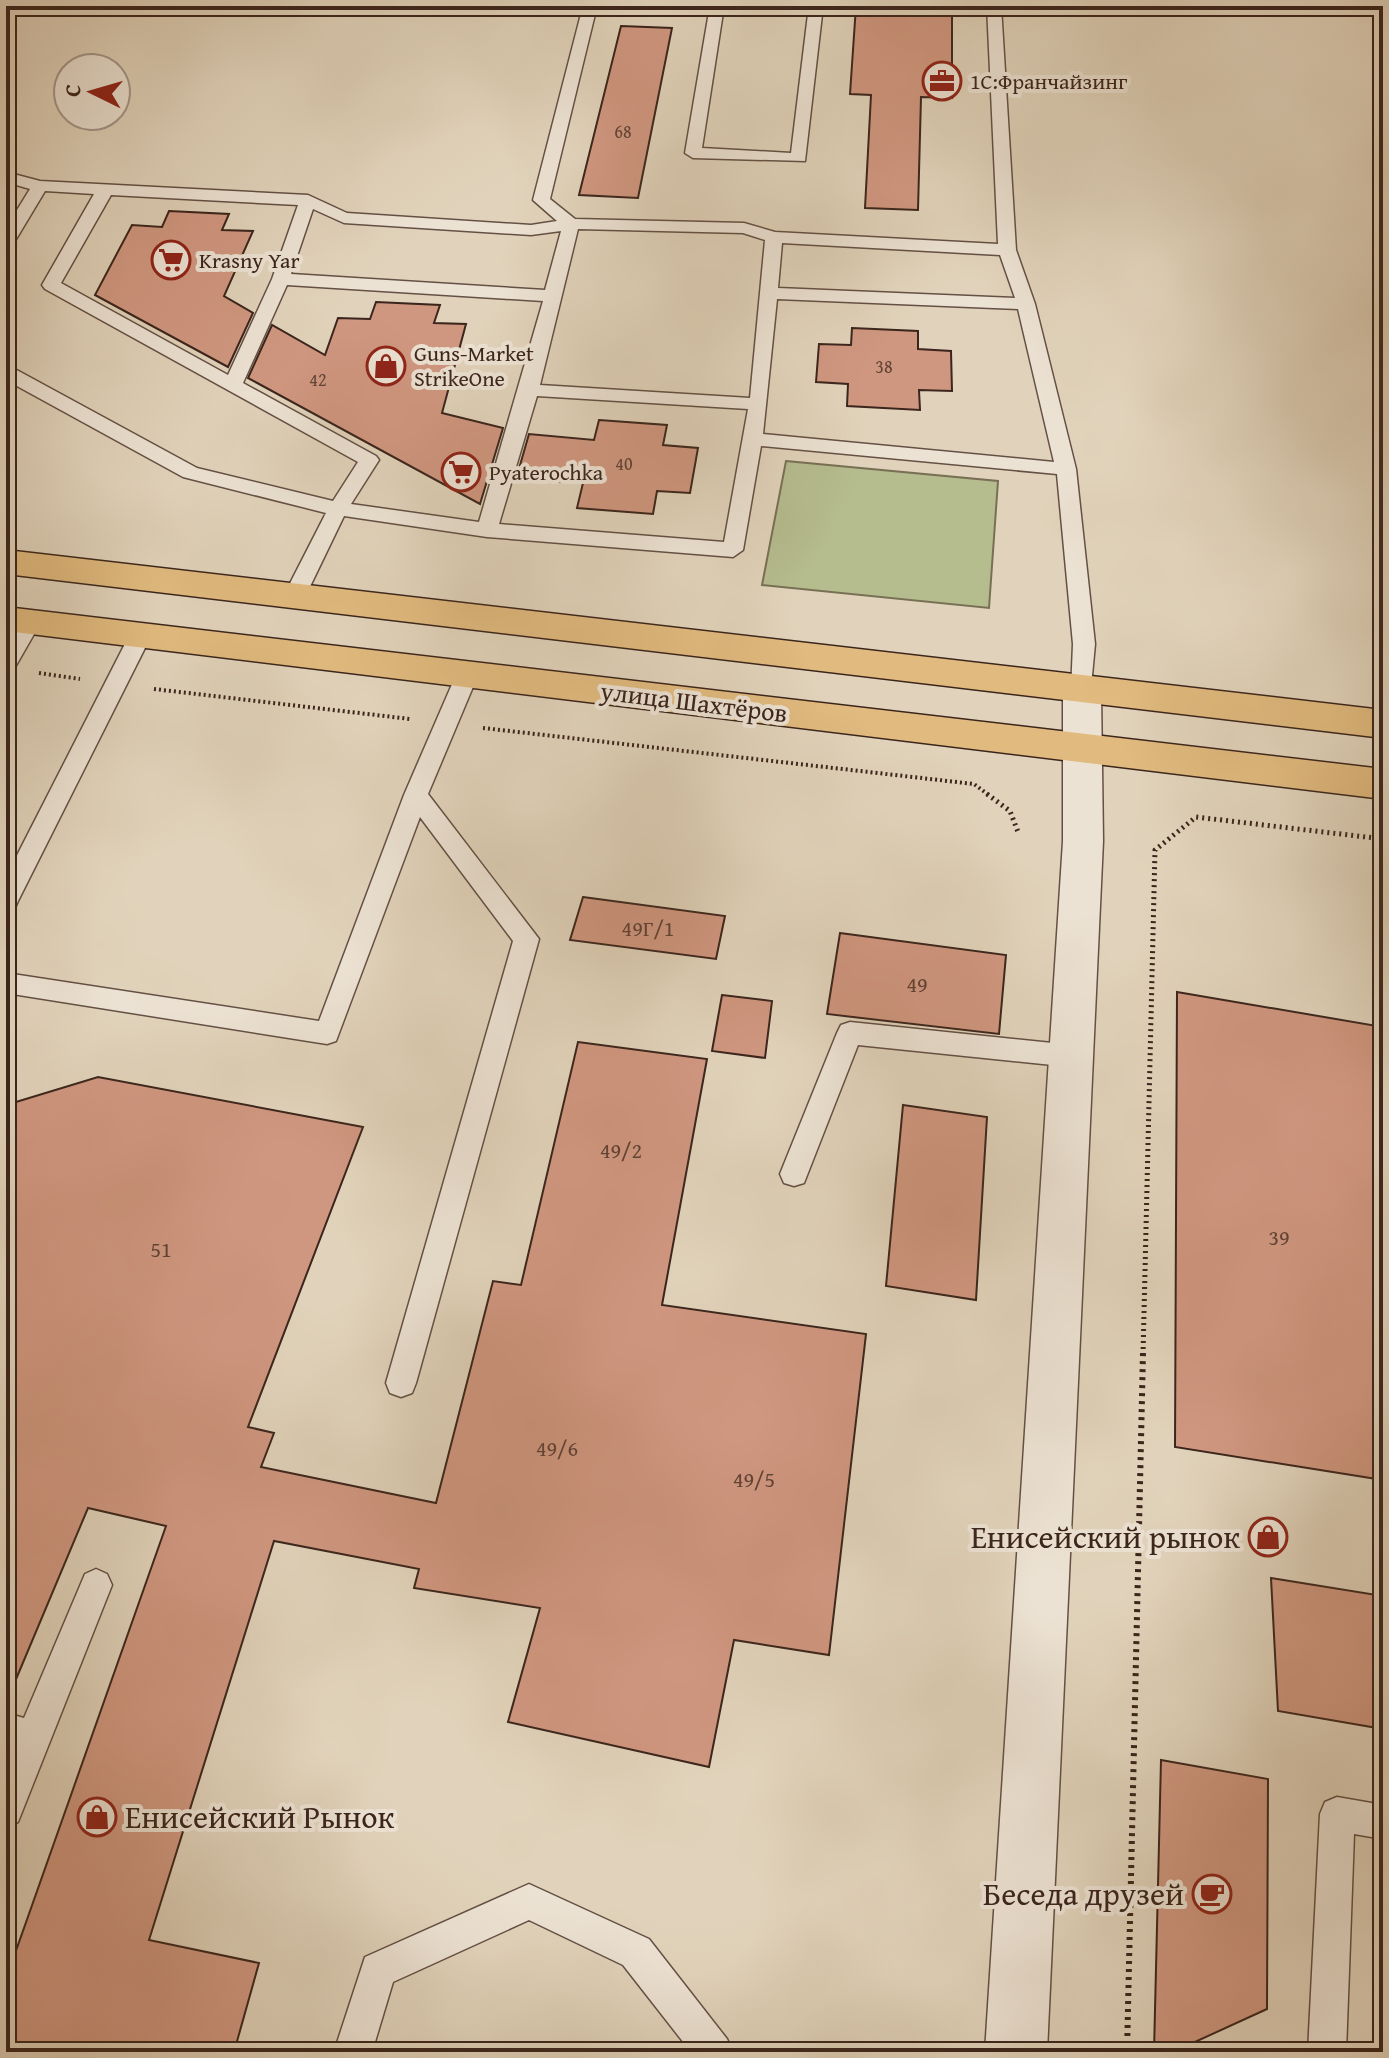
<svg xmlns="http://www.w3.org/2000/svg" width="1389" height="2058" font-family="'Gentium Book Plus',serif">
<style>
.green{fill:#b5bc8e;stroke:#787055;stroke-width:2}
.building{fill:#d09780;stroke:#3b251c;stroke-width:2}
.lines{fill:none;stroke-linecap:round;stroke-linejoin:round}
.service-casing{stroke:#645044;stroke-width:3}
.tertiary-casing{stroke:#645044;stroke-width:3}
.primary-casing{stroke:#3b251c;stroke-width:3}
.path-far2{stroke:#3b251c;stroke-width:4;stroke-dasharray:2 3;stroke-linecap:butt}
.path-far1{stroke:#3b251c;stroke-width:5;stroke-dasharray:2 4;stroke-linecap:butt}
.path{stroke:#3b251c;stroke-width:6;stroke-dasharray:3 5;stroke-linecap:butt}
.service{fill:#ece2d3;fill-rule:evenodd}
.tertiary{fill:#ece2d3;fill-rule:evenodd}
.primary{fill:#e0ba7e;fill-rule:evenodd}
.labels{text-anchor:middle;stroke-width:8;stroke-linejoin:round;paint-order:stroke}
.far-number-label{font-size:18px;fill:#604235}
.far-poi-label{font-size:22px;fill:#3b251c;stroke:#ece2d3;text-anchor:start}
.number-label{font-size:22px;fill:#604235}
.street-label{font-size:26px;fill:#3b251c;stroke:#ece2d3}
.near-poi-label{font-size:32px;fill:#3b251c;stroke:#ece2d3;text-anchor:end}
</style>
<rect width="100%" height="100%" fill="#e1d3bb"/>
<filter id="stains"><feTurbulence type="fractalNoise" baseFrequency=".0025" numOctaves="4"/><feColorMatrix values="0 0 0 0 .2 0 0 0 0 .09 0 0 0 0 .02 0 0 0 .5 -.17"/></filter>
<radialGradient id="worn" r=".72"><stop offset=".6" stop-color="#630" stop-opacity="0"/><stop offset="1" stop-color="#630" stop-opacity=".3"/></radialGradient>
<path class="green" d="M786,461l212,20 -9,127 -227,-23z"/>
<path class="building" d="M856,6h96v92l-31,-1 -3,113 -53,-2 6,-113 -21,-1z
M621,26l51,2 -34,170 -59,-3z
M169,211l60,3 -7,16 31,1 -29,65 29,17 -25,54 -133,-72 37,-70 30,2z
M376,302l64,3 -6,18 32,1 -24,89 61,15 -23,76 -232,-126 24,-53 53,30 13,-37 32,1z
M852,328l66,3v18l33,2 1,40 -33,-1 1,20 -73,-4 1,-22 -32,-2 3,-38 32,1z
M599,420l68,5 -4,20 35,3 -8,45 -33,-2 -4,23 -76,-6 6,-25 -67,-4 13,-45 65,6z
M583,897l142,19 -9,43 -146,-19z
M840,933l166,22 -7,79 -172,-20z
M1177,992l206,35v453l-208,-33z
M722,995l50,6 -7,57 -53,-7z
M578,1042l129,17 -45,246 204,29 -37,321 -95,-15 -25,127 -201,-45 32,-114 -126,-20 5,-19 -145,-28 -125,399 110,23 -25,89h-228v-73l160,-453 -78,-18 -82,195v-598l92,-28 265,50 -115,300 26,6 -13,34 175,36 57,-222 28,4z
M903,1105l84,12 -11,183 -90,-14z
M1271,1578l112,18v133l-105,-18z
M1161,1760l107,19 -1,230 -94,43h-19z"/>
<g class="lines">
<defs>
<path id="service" d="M583,6h14l-47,193 25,20 169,4 31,9 223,12 -11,-238h14l15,244 19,54 41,165 19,175 -5,53 -8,2 -11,-8 2,-47 -16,-170 -296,-28 -18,104 -10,7 -246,-20 -143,-21 -40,83 -11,7 -11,-7 44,-86 -143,-36 -177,-97v-14l7,2 184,100 136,33 25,-39 -313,-173 -3,-4 52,-91 -49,-3 -33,55 -6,1v-19l24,-39 -24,-7v-10l34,9 268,14 39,18 184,12 26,-4 -24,-21zM111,195l187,10 -26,74 -44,96 -167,-92zM313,209l31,14 187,12 30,-4 -16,59 -254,-16zM578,229l165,4 22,7 -15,158 -210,-13zM782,243l218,12 15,43 -237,-10zM287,285l256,16 -64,221 -128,-18 28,-44 -3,-4 -133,-73zM777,299l241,10 36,153 -291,-28zM537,396l211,13 -24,133 -225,-18z
M710,6h14l-22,142 89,5 18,-147h14l-18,155 -112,-3 -8,-5z
M30,615l11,7 -27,47 -8,3v-27l16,-28z
M140,628l11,8 -133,265 -3,7 -9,3v-34l123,-241z
M467,667l11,8 -50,119 111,145 -123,444 -4,10 -11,4 -11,-4 -4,-10 127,-442 -93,-124 -84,224 -9,3 -321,-51v-20l313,48 85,-226 52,-120z
M850,1022l222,23 9,3 4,8 -4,8 -9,3 -214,-22 -54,138 -10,3 -10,-3 -4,-9 57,-141 4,-8z
M96,1569l11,5 5,11 -94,237 -12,5v-63l6,-16 -6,-1v-34l18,5 61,-144z
M1337,1797l46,8v34l-29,-5 -8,218h-38l12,-238 5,-12z
M529,1884l120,55 78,100 6,13h-42l-68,-87 -94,-45 -136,62 -21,70h-38l31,-95z"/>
<path id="tertiary" d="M1082,678l13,4 6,9 2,150 -56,1211h-62l78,-1211v-150l6,-9z"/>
<path id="primary" d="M6,550l1377,160v28l-1377,-164z
M6,607l1377,162v30l-1377,-168z"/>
</defs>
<use href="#service" class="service-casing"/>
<use href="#tertiary" class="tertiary-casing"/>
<use href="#primary" class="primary-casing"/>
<path class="path-far2" d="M39,673l41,6
M154,689l256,30
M483,728l491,56 16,12"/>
<path class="path-far1" d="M987,794l23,17 8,21
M1143,1355l12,-505 41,-33 187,22"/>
<path class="path" d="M1127,2052l16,-699"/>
<use href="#service" class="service"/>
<use href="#tertiary" class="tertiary"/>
<use href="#primary" class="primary"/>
</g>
<defs>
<symbol id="office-ring" viewBox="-11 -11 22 22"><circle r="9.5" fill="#ece2d3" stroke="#8f2418" stroke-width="1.5"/><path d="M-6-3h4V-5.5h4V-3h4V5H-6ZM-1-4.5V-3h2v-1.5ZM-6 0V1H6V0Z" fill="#8f2418"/></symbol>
<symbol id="supermarket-ring" viewBox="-11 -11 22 22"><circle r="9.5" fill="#ece2d3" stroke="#8f2418" stroke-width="1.5"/><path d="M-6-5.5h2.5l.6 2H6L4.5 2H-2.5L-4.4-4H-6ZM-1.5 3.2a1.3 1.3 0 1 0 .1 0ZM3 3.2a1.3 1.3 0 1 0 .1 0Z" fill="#8f2418"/></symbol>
<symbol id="shop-ring" viewBox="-11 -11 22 22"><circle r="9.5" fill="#ece2d3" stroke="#8f2418" stroke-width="1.5"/><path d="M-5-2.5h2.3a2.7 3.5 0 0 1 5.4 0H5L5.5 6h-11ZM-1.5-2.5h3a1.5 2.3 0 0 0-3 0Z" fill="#8f2418"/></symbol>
<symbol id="cafe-ring" viewBox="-11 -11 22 22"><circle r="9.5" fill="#ece2d3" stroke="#8f2418" stroke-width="1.5"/><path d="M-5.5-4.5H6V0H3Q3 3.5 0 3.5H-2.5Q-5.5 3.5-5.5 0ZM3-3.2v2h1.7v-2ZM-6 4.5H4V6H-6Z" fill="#8f2418"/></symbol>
</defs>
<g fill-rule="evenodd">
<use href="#office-ring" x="920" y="59" width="44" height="44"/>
<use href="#supermarket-ring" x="149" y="238" width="44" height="44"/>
<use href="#shop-ring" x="364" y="344" width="44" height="44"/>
<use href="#supermarket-ring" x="439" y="450" width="44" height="44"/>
<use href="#shop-ring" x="1246" y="1515" width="44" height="44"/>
<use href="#shop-ring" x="75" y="1795" width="44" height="44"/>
<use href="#cafe-ring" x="1190" y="1872" width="44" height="44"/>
</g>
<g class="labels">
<g class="far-number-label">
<text x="623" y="138">68</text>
<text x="884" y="373">38</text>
<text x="318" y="386">42</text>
<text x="624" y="470">40</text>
</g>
<g class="far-poi-label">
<text x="970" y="89">1С:Франчайзинг</text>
<text x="199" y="268">Krasny Yar</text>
<text x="414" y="361">Guns-Market<tspan x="414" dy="25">StrikeOne</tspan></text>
<text x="489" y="480">Pyaterochka</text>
</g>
<g class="number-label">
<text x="648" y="936">49Г/1</text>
<text x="917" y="992">49</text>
<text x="621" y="1158">49/2</text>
<text x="1279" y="1245">39</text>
<text x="161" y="1257">51</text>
<text x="557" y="1456">49/6</text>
<text x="754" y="1487">49/5</text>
</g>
<g class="street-label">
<text transform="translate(694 702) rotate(7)" y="9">улица Шахтёров</text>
</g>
<g class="near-poi-label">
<text x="1240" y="1548">Енисейский рынок</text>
<text x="125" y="1828" text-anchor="start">Енисейский Рынок</text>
<text x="1184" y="1905">Беседа друзей</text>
</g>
</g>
<rect width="1389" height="2058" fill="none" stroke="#e1d3bb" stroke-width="32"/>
<rect x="8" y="8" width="1373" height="2042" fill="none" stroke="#3b251c" stroke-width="4"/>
<rect x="16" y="16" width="1357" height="2026" fill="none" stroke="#3b251c" stroke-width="2"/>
<g transform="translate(92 92) rotate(275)"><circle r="38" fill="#ece2d3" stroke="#a5968a" stroke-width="2"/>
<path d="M0-6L14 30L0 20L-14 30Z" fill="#8f2418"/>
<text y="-12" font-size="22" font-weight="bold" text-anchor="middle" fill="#3b251c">С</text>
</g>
<rect width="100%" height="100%" filter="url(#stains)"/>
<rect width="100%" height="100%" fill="url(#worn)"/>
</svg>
